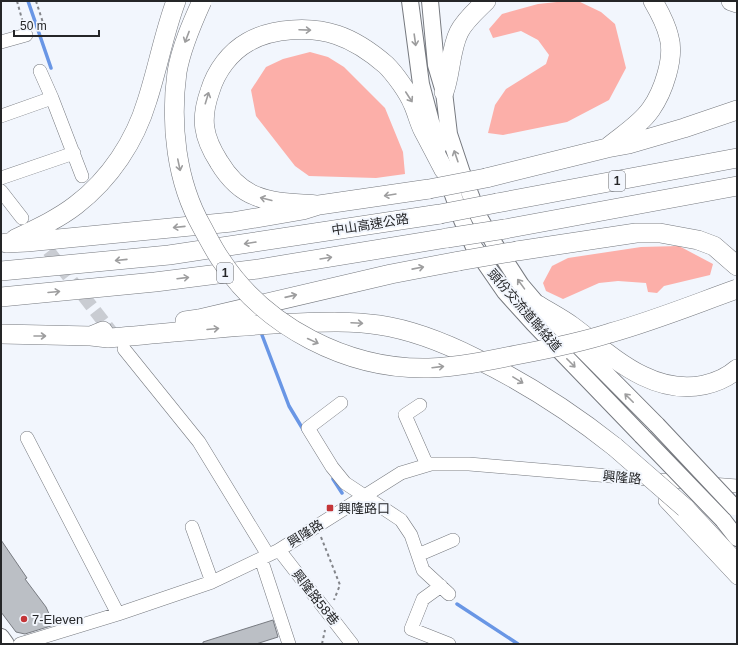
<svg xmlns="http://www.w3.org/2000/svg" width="738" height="645" font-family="Arial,'Noto Sans TC',sans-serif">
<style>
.green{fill:#fcafa9}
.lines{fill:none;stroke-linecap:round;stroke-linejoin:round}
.stream{stroke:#6996e5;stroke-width:3.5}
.building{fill:#bbbfc5;stroke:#787b81}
.minor-tunnel{stroke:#c9ccd2;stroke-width:13;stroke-dasharray:13 6;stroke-linecap:butt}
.minor-casing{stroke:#76797f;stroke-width:14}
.major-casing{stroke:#76797f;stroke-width:18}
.highway-casing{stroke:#76797f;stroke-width:20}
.path{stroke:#83858a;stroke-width:2;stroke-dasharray:3 3;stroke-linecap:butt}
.minor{stroke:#fff;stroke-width:13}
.major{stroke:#fff;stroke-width:16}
.highway{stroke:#fff;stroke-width:19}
.major-bridge-casing{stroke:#76797f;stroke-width:18;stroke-linecap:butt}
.highway-bridge-casing{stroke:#76797f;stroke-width:20;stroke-linecap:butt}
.major-bridge{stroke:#fff;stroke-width:16}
.highway-bridge{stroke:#fff;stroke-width:19}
.oneway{stroke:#9d9d9e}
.poi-dot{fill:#c43538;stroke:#f2f6fd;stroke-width:1.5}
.labels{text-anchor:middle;stroke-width:4;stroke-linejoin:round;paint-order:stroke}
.shield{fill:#f2f6fd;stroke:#626468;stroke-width:1}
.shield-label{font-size:12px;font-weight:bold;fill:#252628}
.street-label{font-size:13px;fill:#252628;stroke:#f2f6fd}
.poi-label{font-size:13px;fill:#252628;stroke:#f2f6fd;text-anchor:start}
</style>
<rect width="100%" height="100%" fill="#f2f6fd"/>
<path class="green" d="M566,1h12l23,11 14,12 11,44 -17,32 -42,22 -64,13 -15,-2 7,-28 11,-16 40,-25 3,-9 -11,-15 -17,-9 -28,7 -4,-9 13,-15 36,-10z
M310,52l18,5 16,10 41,41 18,44 2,22 -29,4 -67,-2 -14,-10 -39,-50 -5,-26 15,-23 17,-8z
M679,246l34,18 -3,11 -46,11 -7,7 -9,-1 -2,-9 -28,-2 -19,2 -36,16 -17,-8 -3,-8 9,-17 16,-8 73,-11z"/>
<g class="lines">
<path class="stream" d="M28,1l23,67
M262,335l27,71 15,25
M333,479l9,14
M457,604l61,40"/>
</g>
<path class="building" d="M1,540l26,38 -2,1 21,28 8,18 -29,9 -9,-2 -15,-20z
M273,620l5,17 -22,7h-53v-2z"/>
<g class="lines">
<path class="minor-tunnel" d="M37,236l76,98"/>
<defs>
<path id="minor" d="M1,42l25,-7
M40,71l12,27 30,78
M1,116l51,-18
M1,178l73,-25
M1,191l21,27
M124,349l75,93 69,113
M341,403l-33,25 24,39 13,16 56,37 10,15 12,35 26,24
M420,405l-15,10 22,50
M27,438l91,176
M665,501l72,77
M192,527l20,55
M279,550l73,94
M418,555l35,-15
M261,559l28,85
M441,586l-18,13 -12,30 38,15
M20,644l98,-30 94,-32 67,-32 122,-77 30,-9h38l164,14 104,8"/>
<path id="major" d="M410,1l11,83 17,64
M430,1l6,64 8,27 5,42 13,39 17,44 16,28 26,40 17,20 119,120
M446,175l16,45 12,27 31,45 28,31 109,113
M723,520l14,18
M1,637l5,7"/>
<path id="highway" d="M731,1l6,2
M444,92c7,-19 6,-42 15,-60 6,-12 18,-22 27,-31
M607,148c14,-12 33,-23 44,-39 12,-17 24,-51 18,-72 -3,-13 -9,-24 -16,-36
M486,178l121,-30 22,-4 55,-16 53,-18
M497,203l240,-45
M319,205c-21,-2 -44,-1 -63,-9 -16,-6 -28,-19 -37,-34 -16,-25 -19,-43 -9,-71 6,-20 20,-39 38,-49 24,-14 63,-16 89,-7 18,6 34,17 49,30 9,9 22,27 27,39 4,9 6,18 10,26 7,13 14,27 21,40
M505,229l232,-43
M15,239c21,-10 43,-20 61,-34 34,-26 59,-64 71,-104 11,-34 17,-68 29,-100
M6,243l21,-1 205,-20 71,-12 16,-5 110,-16
M517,251l119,-18h24l38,7 16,6 23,20
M1,271l168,-16 271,-41
M1,297l154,-15 103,-13 189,-31
M538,305c11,7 23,13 34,21 39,29 79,70 132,59 13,-3 23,-7 33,-16
M185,321l14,-2 192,-45 68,-13
M1,334l90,2 12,-5
M91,336l17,2c63,-5 126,-13 189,-15 27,-1 55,-2 82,2 34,5 66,18 96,33 51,25 96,54 140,89
M685,508l52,56"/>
</defs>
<use href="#minor" class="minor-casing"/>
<use href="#major" class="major-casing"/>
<use href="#highway" class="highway-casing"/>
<path class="path" d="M17,1l6,22
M36,1l9,28 -7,2
M321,537l19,48 -6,15
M322,644l3,-14"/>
<use href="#minor" class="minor"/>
<use href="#major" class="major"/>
<use href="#highway" class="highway"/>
<defs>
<path id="major-bridge" d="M657,425l77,82
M642,436l81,84"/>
<path id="highway-bridge" d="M202,1c-10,22 -21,47 -25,71 -7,52 -1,109 25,155 6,11 12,23 19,33 44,67 127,110 208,108 29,-1 58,-7 87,-13 32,-6 63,-12 94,-22 43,-12 85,-29 127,-44
M429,189l57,-11
M440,214l57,-11
M447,238l58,-9
M459,261l58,-10
M615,447l70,61"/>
</defs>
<use href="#major-bridge" class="major-bridge-casing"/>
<use href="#highway-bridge" class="highway-bridge-casing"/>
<use href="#major-bridge" class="major-bridge"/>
<use href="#highway-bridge" class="highway-bridge"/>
</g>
<defs><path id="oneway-shaft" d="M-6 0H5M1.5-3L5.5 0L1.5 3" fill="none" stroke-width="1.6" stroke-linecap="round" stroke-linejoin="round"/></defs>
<g class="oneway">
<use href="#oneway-shaft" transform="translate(305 30) rotate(2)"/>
<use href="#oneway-shaft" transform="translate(187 37) rotate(111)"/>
<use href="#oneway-shaft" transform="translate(415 40) rotate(82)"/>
<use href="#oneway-shaft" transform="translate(409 97) rotate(57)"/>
<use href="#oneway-shaft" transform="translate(207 98) rotate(-73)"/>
<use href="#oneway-shaft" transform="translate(456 156) rotate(-109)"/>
<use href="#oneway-shaft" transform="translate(179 165) rotate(78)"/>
<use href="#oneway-shaft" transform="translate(390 195) rotate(171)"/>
<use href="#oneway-shaft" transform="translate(266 199) rotate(-166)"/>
<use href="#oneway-shaft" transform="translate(179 227) rotate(174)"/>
<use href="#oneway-shaft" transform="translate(250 243) rotate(171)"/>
<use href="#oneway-shaft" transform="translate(326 258) rotate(-9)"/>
<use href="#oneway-shaft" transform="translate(121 260) rotate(174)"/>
<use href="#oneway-shaft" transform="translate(418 268) rotate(-11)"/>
<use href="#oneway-shaft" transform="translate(183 278) rotate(-7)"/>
<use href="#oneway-shaft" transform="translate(521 284) rotate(-126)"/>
<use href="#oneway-shaft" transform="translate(54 292) rotate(-5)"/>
<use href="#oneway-shaft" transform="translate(291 296) rotate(-13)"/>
<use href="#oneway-shaft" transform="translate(357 323) rotate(3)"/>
<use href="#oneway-shaft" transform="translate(213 329) rotate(-5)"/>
<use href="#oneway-shaft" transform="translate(40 336)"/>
<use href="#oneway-shaft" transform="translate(313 341) rotate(25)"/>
<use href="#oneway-shaft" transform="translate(571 363) rotate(45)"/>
<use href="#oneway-shaft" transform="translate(438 367) rotate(-7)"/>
<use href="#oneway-shaft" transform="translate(518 380) rotate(31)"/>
<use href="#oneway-shaft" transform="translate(629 398) rotate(-135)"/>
</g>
<g class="poi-dot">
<rect x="326" y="504" width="8" height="8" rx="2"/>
<circle cx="24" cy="619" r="4"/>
</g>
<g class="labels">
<g class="shield">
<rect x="609" y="171" width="16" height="20" rx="3"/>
<rect x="217" y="263" width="16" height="20" rx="3"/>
</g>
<g class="shield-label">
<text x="617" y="185">1</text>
<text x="225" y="277">1</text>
</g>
<g class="street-label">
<text transform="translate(370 224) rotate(-9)" y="5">中山高速公路</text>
<text transform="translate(525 310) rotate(49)" y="5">頭份交流道聯絡道</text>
<text transform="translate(622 477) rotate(5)" y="5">興隆路</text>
<text transform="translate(305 533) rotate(-32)" y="5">興隆路</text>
<text transform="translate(316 597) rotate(52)" y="5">興隆路58巷</text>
</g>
<g class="poi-label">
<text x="338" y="513">興隆路口</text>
<text x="32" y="624">7-Eleven</text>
</g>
</g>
<rect width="738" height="645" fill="none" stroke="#252628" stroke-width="4"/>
<path d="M14 30v6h85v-6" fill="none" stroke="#252628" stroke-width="2"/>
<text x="20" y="30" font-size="12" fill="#252628" stroke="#f2f6fd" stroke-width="3" paint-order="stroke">50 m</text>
</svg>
